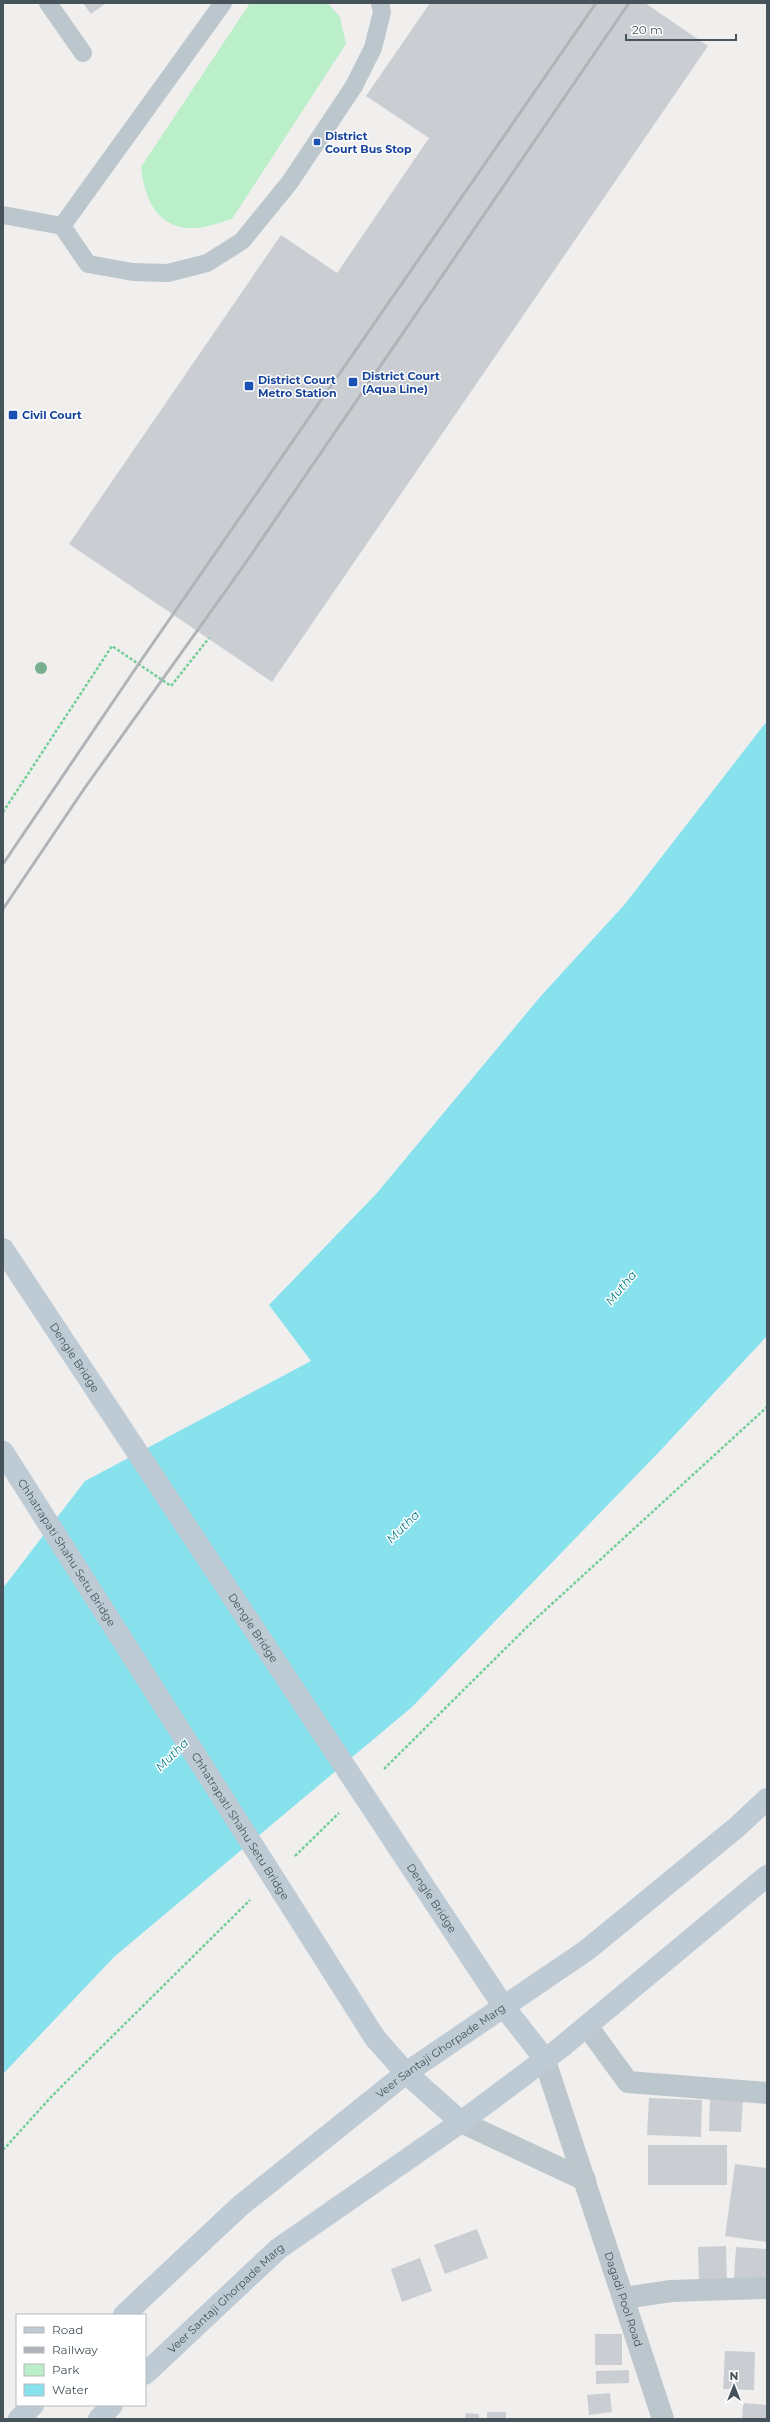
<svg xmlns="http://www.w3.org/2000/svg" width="770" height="2422" font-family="Montserrat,sans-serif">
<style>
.green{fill:#bbefca}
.water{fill:#87e2ed}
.building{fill:#caced3}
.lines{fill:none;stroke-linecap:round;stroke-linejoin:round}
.path{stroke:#72ce97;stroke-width:2.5;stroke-dasharray:3 2;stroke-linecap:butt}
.lane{stroke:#bcc7cd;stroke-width:18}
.street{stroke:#bcc7cd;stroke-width:22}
.secondary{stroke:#becbd5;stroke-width:22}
.rail{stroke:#b0b4b8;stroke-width:3}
.secondary-bridge{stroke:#becbd5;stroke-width:22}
.tree{fill:#78b08e}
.transit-dot{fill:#1a4fb4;stroke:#fff;stroke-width:1.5}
.labels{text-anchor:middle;stroke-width:3;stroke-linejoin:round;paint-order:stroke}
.transit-label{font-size:11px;font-weight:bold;fill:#164399;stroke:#fff;text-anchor:start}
.street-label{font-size:11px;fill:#46535b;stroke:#fff}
.water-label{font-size:12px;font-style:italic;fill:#0b7e8b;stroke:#fff}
</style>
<rect width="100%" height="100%" fill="#f1eeee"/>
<path class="green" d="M250,3h78l12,14 6,27 -114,175c-14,4 -31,11 -46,9 -32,-4 -42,-33 -45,-61z"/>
<path class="water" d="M767,721v615l-109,117 -246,254 -298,250 -111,117v-486l82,-107 226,-120 -42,-56 108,-112 163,-196 85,-93z"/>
<path class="building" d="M83,3h23l-15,11z
M430,3h215l63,43 -436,636 -203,-138 212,-309 56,38 92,-135 -63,-42z
M649,2098l53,2 -1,37 -54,-2z
M710,2098l33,1 -2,33 -32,-1z
M648,2145h79v40h-79z
M735,2164l32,4 -1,74 -41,-6z
M477,2229l11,29 -43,16 -11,-29z
M726,2246l1,37h-28l-1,-36z
M736,2247l31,2v31l-33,-2z
M420,2258l12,33 -30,11 -11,-33z
M595,2334h27v31h-27z
M725,2351l30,1 -1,38 -31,-1z
M629,2370v13l-33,1v-13z
M610,2393l2,19 -23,3 -2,-20z
M743,2403l24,2v14h-25z
M487,2412h19v7h-19z
M466,2413l13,1v5h-14z"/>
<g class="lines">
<path class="path" d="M3,812l109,-166 59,40 38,-48
M384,1769l147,-146 236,-216
M295,1856l44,-43
M3,2150l49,-54 198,-196"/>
<path class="lane" d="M48,3l35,50
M3,215l59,11 26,38 45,8 35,1 39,-10 35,-22 48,-59 64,-96 19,-38 9,-36 -2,-9
M62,226l161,-223"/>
<g class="street">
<path d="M587,2026l41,56 139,11"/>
<path id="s1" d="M544,2058l119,361"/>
<path d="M461,2122l124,58"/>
<path d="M624,2298l47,-7 96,-3"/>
</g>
<g class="secondary">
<path d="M478,1968l26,39 40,51"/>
<path d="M375,2038l31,35 55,49"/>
<path id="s2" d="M124,2315l116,-109 166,-133 181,-123 150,-123 30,-28"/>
<path id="s3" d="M145,2374l133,-125 183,-127 98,-73 208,-173"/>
<path d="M19,2419l14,-14"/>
<path d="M99,2419l13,-14"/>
</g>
<path class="rail" d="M3,864l139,-205 454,-656
M3,909l81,-120 158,-221 387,-565"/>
<g class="secondary-bridge">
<path id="s4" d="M3,1249l475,719"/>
<path id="s5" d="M3,1452l372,586"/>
</g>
</g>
<circle class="tree" cx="41" cy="668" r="6"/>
<g class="transit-dot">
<rect x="313" y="138" width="8" height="8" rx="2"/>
<rect x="348" y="377" width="10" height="10" rx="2"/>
<rect x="244" y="381" width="10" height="10" rx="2"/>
<rect x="8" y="410" width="10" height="10" rx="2"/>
</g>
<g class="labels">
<g class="transit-label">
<text x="325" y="140">District<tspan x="325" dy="13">Court Bus Stop</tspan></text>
<text x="362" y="380">District Court<tspan x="362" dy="13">(Aqua Line)</tspan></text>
<text x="258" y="384">District Court<tspan x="258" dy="13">Metro Station</tspan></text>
<text x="22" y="419">Civil Court</text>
</g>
<g class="street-label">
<text dy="4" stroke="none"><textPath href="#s4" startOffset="130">Dengle Bridge</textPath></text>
<text dy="4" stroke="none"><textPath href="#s5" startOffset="119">Chhatrapati Shahu Setu Bridge</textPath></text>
<text dy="4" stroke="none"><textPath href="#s4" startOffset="454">Dengle Bridge</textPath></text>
<text dy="4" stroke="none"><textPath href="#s5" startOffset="443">Chhatrapati Shahu Setu Bridge</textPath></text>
<text dy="4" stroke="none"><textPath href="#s4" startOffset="778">Dengle Bridge</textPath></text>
<text dy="4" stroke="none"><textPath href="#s2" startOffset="413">Veer Santaji Ghorpade Marg</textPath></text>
<text dy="4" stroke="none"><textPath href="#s3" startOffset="111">Veer Santaji Ghorpade Marg</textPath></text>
<text dy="4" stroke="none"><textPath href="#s1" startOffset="254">Dagadi Pool Road</textPath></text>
</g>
<g class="water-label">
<text transform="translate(621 1288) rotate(-50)" y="4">Mutha</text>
<text transform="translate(403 1527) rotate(-45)" y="4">Mutha</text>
<text transform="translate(172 1755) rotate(-45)" y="4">Mutha</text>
</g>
</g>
<rect width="770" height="2422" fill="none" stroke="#46535b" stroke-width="8"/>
<rect x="16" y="2314" width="130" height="92" fill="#ffffff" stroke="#b5babd"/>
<rect x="24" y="2327" width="20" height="6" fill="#becbd5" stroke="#b5babd"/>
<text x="52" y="2334" font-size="12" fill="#46535b">Road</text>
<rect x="24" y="2347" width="20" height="6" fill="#b0b4b8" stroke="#b5babd"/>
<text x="52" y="2354" font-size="12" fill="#46535b">Railway</text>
<rect x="24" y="2364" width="20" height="12" fill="#bbefca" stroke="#b5babd"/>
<text x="52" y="2374" font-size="12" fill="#46535b">Park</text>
<rect x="24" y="2384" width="20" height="12" fill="#87e2ed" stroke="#b5babd"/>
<text x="52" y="2394" font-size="12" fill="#46535b">Water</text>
<g transform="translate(734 2386)" stroke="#ffffff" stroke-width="3" paint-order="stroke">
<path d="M0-3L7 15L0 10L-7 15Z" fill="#46535b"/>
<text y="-6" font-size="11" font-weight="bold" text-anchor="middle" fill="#46535b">N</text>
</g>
<path d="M626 34v6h110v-6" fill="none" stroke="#46535b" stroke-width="2"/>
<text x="632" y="34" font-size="12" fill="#46535b" stroke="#ffffff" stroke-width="3" paint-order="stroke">20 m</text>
</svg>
